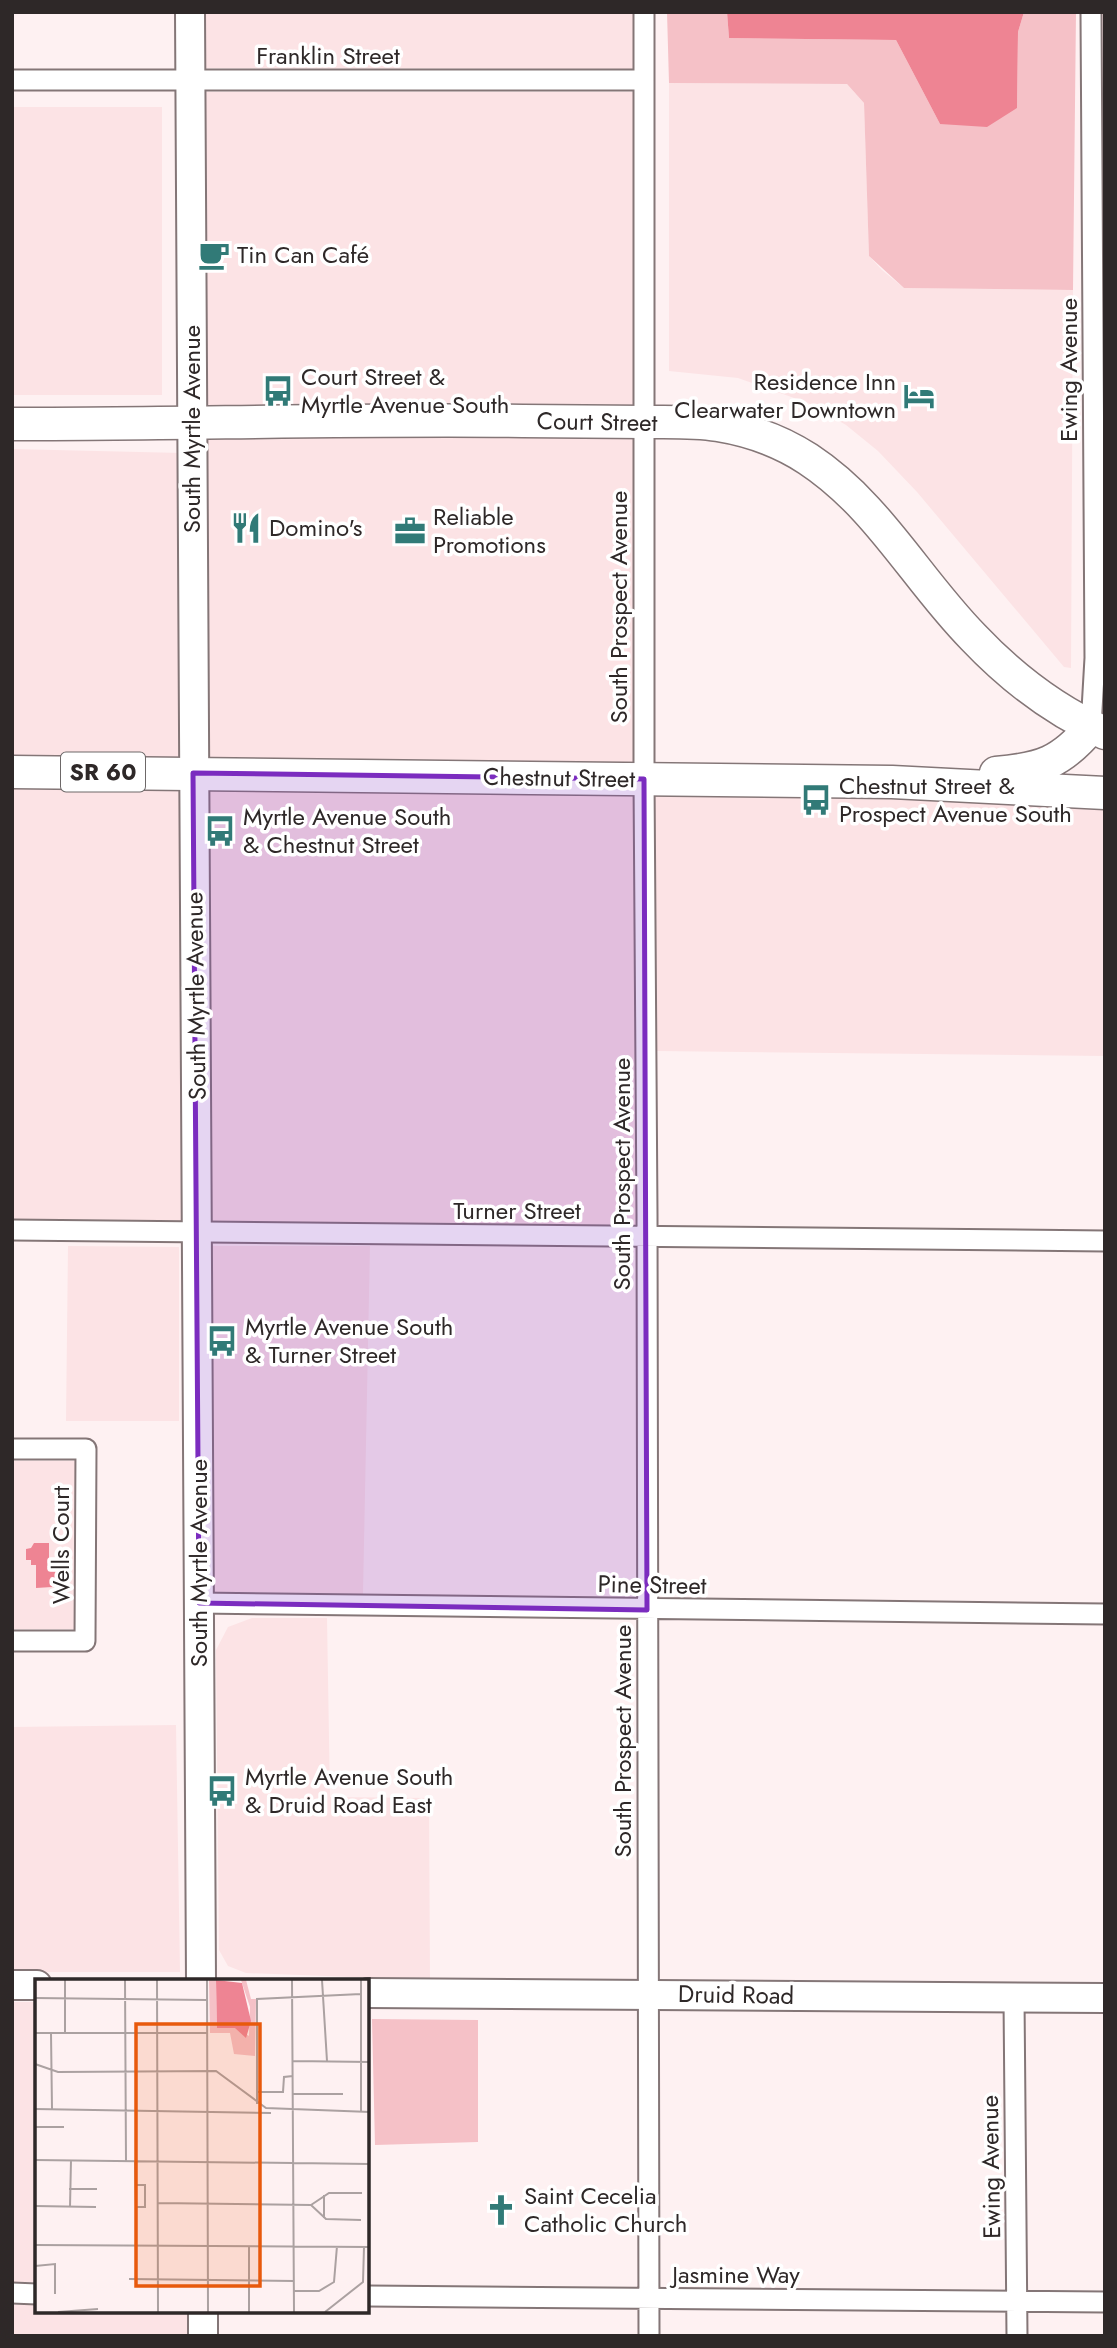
<svg xmlns="http://www.w3.org/2000/svg" width="1117" height="2348" font-family="Jost,sans-serif">
<style>
.built{fill:#fce3e5}
.green{fill:#f5c1c7}
.water{fill:#ee8493}
.lines{fill:none;stroke-linecap:round;stroke-linejoin:round}
.street-casing{stroke:#847677;stroke-width:23}
.secondary-casing{stroke:#847677;stroke-width:32}
.primary-casing{stroke:#847677;stroke-width:35}
.street{stroke:#fff;stroke-width:19}
.secondary{stroke:#fff;stroke-width:28}
.primary{stroke:#fff;stroke-width:32}
.marked{fill:#7b2cbf;fill-opacity:0.2;stroke:#7b2cbf;stroke-width:5;stroke-linejoin:round}
.labels{text-anchor:middle;stroke-width:7;stroke-linejoin:round;paint-order:stroke}
.shield{fill:#fff;stroke:#6d6868;stroke-width:2}
.shield-label{font-size:23px;font-weight:bold;fill:#2e2828}
.street-label{font-size:24px;fill:#2e2828;stroke:#fff}
.poi-label{font-size:24px;fill:#2e2828;stroke:#fff;text-anchor:start}
.inset-road{fill:none;stroke:#aba1a1;stroke-width:2}
.view{fill:#e8590c;fill-opacity:0.15;stroke:#e8590c;stroke-width:3.5}
.inset-edge{fill:none;stroke:#2e2828;stroke-width:3.5}
</style>
<rect width="100%" height="100%" fill="#fef1f2"/>
<path class="built" d="M200,12h433l1,57 -433,-1z
M1101,12h4v87h-3z
M669,83l178,1 17,19 5,153 13,14 22,18 169,2 -2,378 -7,-1 -147,-175 -39,-41 -32,-26 -38,-22 -70,-25 -69,-7z
M201,92h433l-1,319h-430z
M12,107h150v288h-150z
M633,434l1,333 -430,-5 -1,-327z
M12,449l170,4 1,308 -171,-2z
M12,783l171,2 4,436 -175,-2z
M204,786l430,5 2,434 -429,-3z
M654,791l188,3 263,10v252l-448,-5z
M68,1246l111,1v174h-113z
M208,1246h162l-7,348 -152,-2z
M12,1461h63v168h-63z
M252,1618h75l3,179 99,1 1,182 -184,-7 -18,-7 -9,-16 -3,-300 12,-23z
M176,1725l4,247h-168v-245z
M12,2002h25v280h-25z
M12,2305h25v6h156v25h-181z"/>
<path class="green" d="M667,12h60l2,26 167,2 44,84 77,-16 1,-76 6,-20h52l-3,278 -169,-2 -35,-32 -5,-153 -17,-19 -178,-1z
M372,2019l106,1v122l-103,3z"/>
<path class="water" d="M727,12h297l-6,20 -1,76 -30,19 -47,-3 -44,-84 -167,-2z
M34,1543h15v21h5v4h5v13h-5l-2,6 -16,1v-23h-5v-5h-5v-11l5,-1z"/>
<g class="lines">
<defs>
<path id="street" d="M644,12v767l3,435 2,1122
M1091,12l4,646 -4,69
M12,80h632
M12,1230l1093,11
M12,1449h74l-1,192h-73
M199,1603l906,11
M1014,1998l3,338
M12,2293l25,1
M368,2296l737,6"/>
<path id="secondary" d="M190,12l11,1968
M12,1985h25
M368,1993l737,5
M203,2311v25"/>
<path id="primary" d="M12,424c171,0 341,-5 511,-3 41,0 81,1 122,1 24,0 49,-1 73,3 31,5 64,17 90,34 70,46 108,120 165,178 37,39 82,74 132,96
M12,772l880,10 213,11
M996,773c45,-4 65,-10 95,-46"/>
</defs>
<use href="#street" class="street-casing"/>
<use href="#secondary" class="secondary-casing"/>
<use href="#primary" class="primary-casing"/>
<use href="#street" class="street"/>
<use href="#secondary" class="secondary"/>
<use href="#primary" class="primary"/>
</g>
<path class="marked" d="M193,773l451,6 3,831 -448,-7z"/>
<defs>
<symbol id="cafe-bare" viewBox="-9 -9 18 18"><path d="M-5.5-4.5H6V0H3Q3 3.5 0 3.5H-2.5Q-5.5 3.5-5.5 0ZM3-3.2v2h1.7v-2ZM-6 4.5H4V6H-6Z" fill="#317a77" stroke="#fff" stroke-width="2.5" paint-order="stroke"/></symbol>
<symbol id="bus-bare" viewBox="-9 -9 18 18"><path d="M-5-6H5V4H4V6H2V4H-2V6H-4V4H-5ZM-3.5-4V0h7V-4ZM-3.5 1.2v1.5H-2V1.2ZM2 1.2v1.5H3.5V1.2Z" fill="#317a77" stroke="#fff" stroke-width="2.5" paint-order="stroke"/></symbol>
<symbol id="hotel-bare" viewBox="-9 -9 18 18"><path d="M-6-4.5h1.5V1H6V5H4.5V3h-9V5H-6ZM-4 0a1.8 1.8 0 1 1 3.6 0ZM.5 0V-2.5h3Q6-2.5 6 0Z" fill="#317a77" stroke="#fff" stroke-width="2.5" paint-order="stroke"/></symbol>
<symbol id="restaurant-bare" viewBox="-9 -9 18 18"><path d="M-5-6h1v4h1v-4h1v4h1v-4h1v5L-1.5 .5V6h-2V.5L-5-1ZM5-6V6H3V1.5H1.5Q1.5-4 5-6Z" fill="#317a77" stroke="#fff" stroke-width="2.5" paint-order="stroke"/></symbol>
<symbol id="office-bare" viewBox="-9 -9 18 18"><path d="M-6-3h4V-5.5h4V-3h4V5H-6ZM-1-4.5V-3h2v-1.5ZM-6 0V1H6V0Z" fill="#317a77" stroke="#fff" stroke-width="2.5" paint-order="stroke"/></symbol>
<symbol id="church-bare" viewBox="-9 -9 18 18"><path d="M-1.2-6h2.4v3.5h3.3v2.4h-3.3V6h-2.4V-.1h-3.3v-2.4h3.3Z" fill="#317a77" stroke="#fff" stroke-width="2.5" paint-order="stroke"/></symbol>
</defs>
<g fill-rule="evenodd">
<use href="#cafe-bare" x="192" y="233" width="44" height="44"/>
<use href="#bus-bare" x="256" y="369" width="44" height="44"/>
<use href="#hotel-bare" x="897" y="374" width="44" height="44"/>
<use href="#restaurant-bare" x="224" y="506" width="44" height="44"/>
<use href="#office-bare" x="388" y="509" width="44" height="44"/>
<use href="#bus-bare" x="794" y="778" width="44" height="44"/>
<use href="#bus-bare" x="198" y="809" width="44" height="44"/>
<use href="#bus-bare" x="200" y="1319" width="44" height="44"/>
<use href="#bus-bare" x="200" y="1769" width="44" height="44"/>
<use href="#church-bare" x="479" y="2188" width="44" height="44"/>
</g>
<g class="labels">
<rect class="shield" x="61" y="752.5" width="84" height="39" rx="5"/>
<g class="shield-label">
<text x="103" y="780">SR 60</text>
</g>
<g class="street-label">
<text x="328" y="64">Franklin Street</text>
<text transform="translate(1069 370) rotate(-90)" y="8">Ewing Avenue</text>
<text transform="translate(597 422) rotate(1)" y="8">Court Street</text>
<text transform="translate(192 429) rotate(-90)" y="8">South Myrtle Avenue</text>
<text transform="translate(619 607) rotate(-90)" y="8">South Prospect Avenue</text>
<text transform="translate(559 778) rotate(1)" y="8">Chestnut Street</text>
<text transform="translate(196 996) rotate(-91)" y="8">South Myrtle Avenue</text>
<text transform="translate(622 1174) rotate(-90)" y="8">South Prospect Avenue</text>
<text x="517" y="1219">Turner Street</text>
<text transform="translate(61 1545) rotate(-90)" y="8">Wells Court</text>
<text transform="translate(199 1563) rotate(-90)" y="8">South Myrtle Avenue</text>
<text transform="translate(652 1585) rotate(1)" y="8">Pine Street</text>
<text transform="translate(623 1741) rotate(-90)" y="8">South Prospect Avenue</text>
<text transform="translate(736 1995) rotate(1)" y="8">Druid Road</text>
<text transform="translate(991 2167) rotate(-91)" y="8">Ewing Avenue</text>
<text x="736" y="2283">Jasmine Way</text>
</g>
<g class="poi-label">
<text x="237" y="263">Tin Can Café</text>
<text x="301" y="385">Court Street &amp;<tspan x="301" dy="28">Myrtle Avenue South</tspan></text>
<text x="896" y="390" text-anchor="end">Residence Inn<tspan x="896" dy="28">Clearwater Downtown</tspan></text>
<text x="433" y="525">Reliable<tspan x="433" dy="28">Promotions</tspan></text>
<text x="269" y="536">Domino's</text>
<text x="839" y="794">Chestnut Street &amp;<tspan x="839" dy="28">Prospect Avenue South</tspan></text>
<text x="243" y="825">Myrtle Avenue South<tspan x="243" dy="28">&amp; Chestnut Street</tspan></text>
<text x="245" y="1335">Myrtle Avenue South<tspan x="245" dy="28">&amp; Turner Street</tspan></text>
<text x="245" y="1785">Myrtle Avenue South<tspan x="245" dy="28">&amp; Druid Road East</tspan></text>
<text x="524" y="2204">Saint Cecelia<tspan x="524" dy="28">Catholic Church</tspan></text>
</g>
</g>
<g transform="translate(35 1979)">
<rect width="334" height="334" fill="#fef1f2"/>
<path d="M174,1h7l1,48h19l13,8 1,-29 -9,-27h5l5,19h5l-1,57 -21,-2 -4,-21h-20z" fill="#f5c1c7"/>
<path d="M181,1l26,3 9,38 -5,17 -11,-10h-18z" fill="#ee8493"/>
<path class="inset-road" d="M30,1v53M90,1l1,181M122,1l1,332M172,1l1,332M257,1l2,332M287,1l5,81M0,19l172,2M0,54h172M16,54l1,76M258,82l77,1M0,85l23,8 158,-1 50,37 104,4M223,113h25l1,-15 9,-1M258,115h50M222,125v-105l104,-5M0,130l236,4M326,133v-132M0,148h29M0,181l335,4M100,182l1,46h9v-22h-9M34,210h28M123,224l153,2 15,14 35,1M276,226l18,-12h33M0,227l61,1M35,228l1,-47M289,239v-23M0,266l335,2M214,268v65M0,287l20,-2v30M94,300l165,2M259,312h25l15,-9 3,-36M23,333l40,-3M290,333l38,-30 1,-35"/>
<path class="view" d="M101,45h124v262h-124z"/>
<rect width="334" height="334" class="inset-edge"/>
</g>
<rect width="1117" height="2348" fill="none" stroke="#2e2828" stroke-width="28"/>
</svg>
